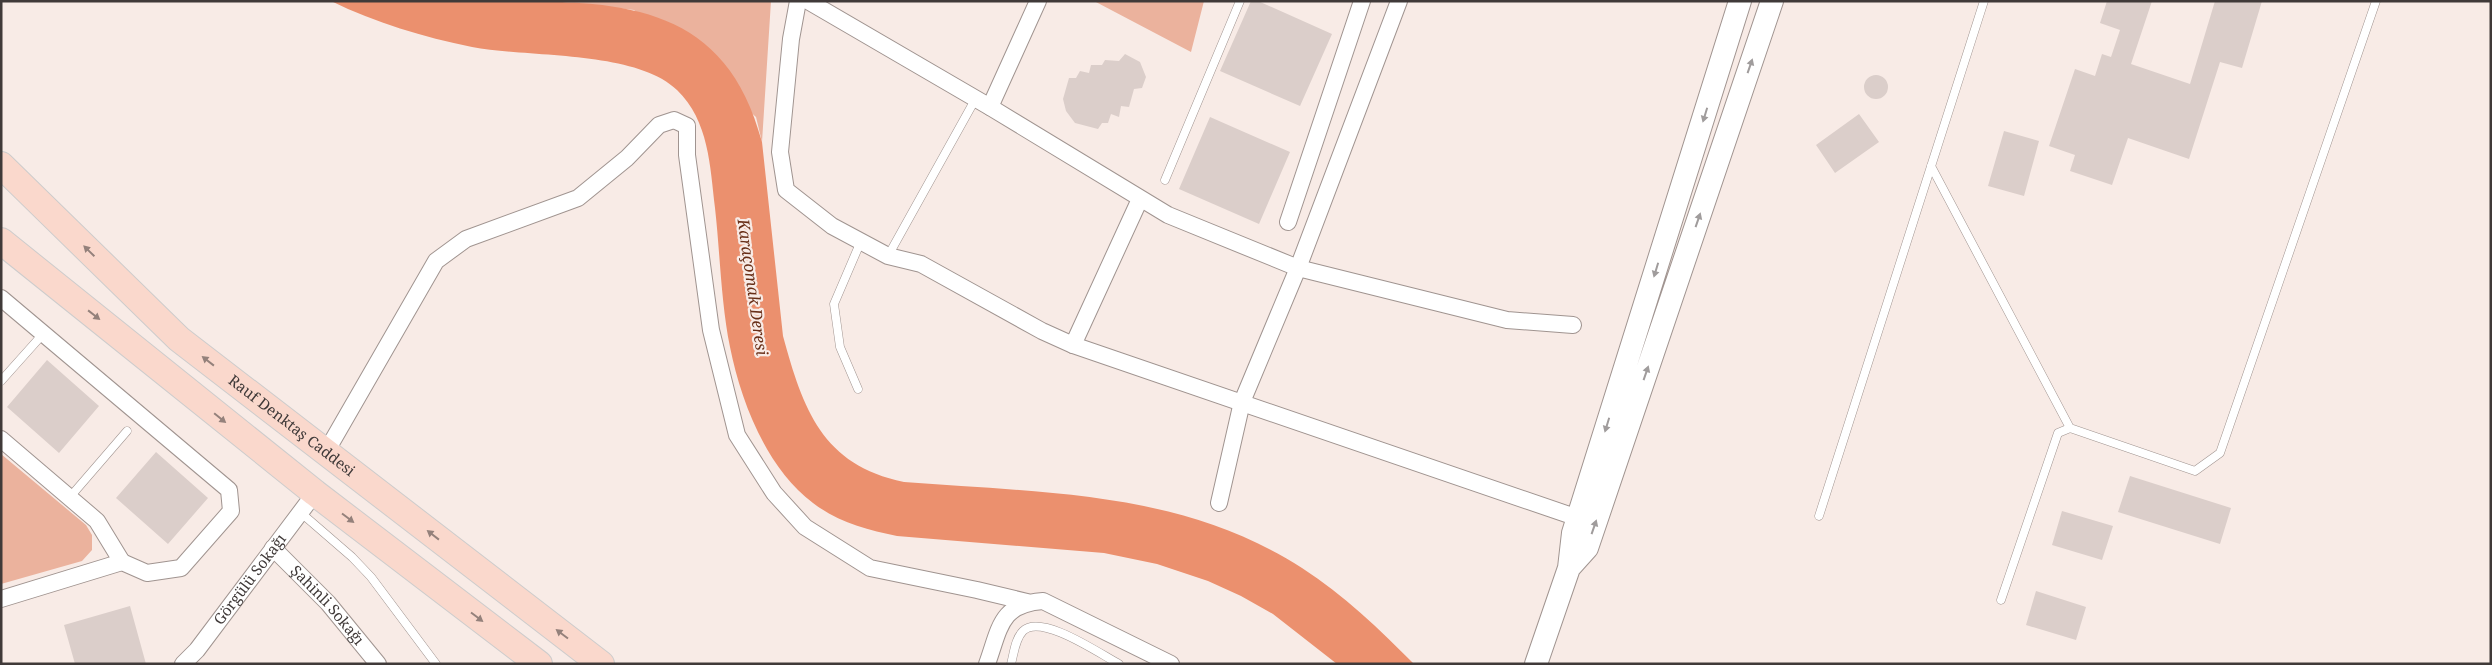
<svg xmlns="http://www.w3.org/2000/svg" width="2492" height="665" font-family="'Noto Serif',serif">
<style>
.green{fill:#ebb29d}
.water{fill:#eb906e}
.building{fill:#dbceca}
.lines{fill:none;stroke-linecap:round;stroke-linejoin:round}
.lane-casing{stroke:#a09490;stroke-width:9}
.street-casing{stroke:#a09490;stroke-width:18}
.secondary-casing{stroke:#a09490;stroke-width:24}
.primary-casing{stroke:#cdcccc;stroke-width:28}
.lane{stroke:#fff;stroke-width:8}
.street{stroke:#fff;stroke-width:16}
.secondary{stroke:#fff;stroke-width:22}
.primary{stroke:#fad8cc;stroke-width:26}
.oneway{fill:#a09c9c}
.oneway2{fill:#94817b}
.labels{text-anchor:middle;stroke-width:4.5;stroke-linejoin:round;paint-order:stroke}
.street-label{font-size:15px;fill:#403a39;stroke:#f8ebe6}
.water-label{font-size:16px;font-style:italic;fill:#682e17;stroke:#f8ebe6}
</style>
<rect width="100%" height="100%" fill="#f8ebe6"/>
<path class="green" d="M557,1h214l-9,141 -6,-25 -122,-107z
M1094,1h110l-13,51z
M1,454l85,71 6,10v15l-10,11 -81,23z"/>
<path class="water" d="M331,1c56,0 111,0 166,0 123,0 228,1 265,141l21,194c20,73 39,129 121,146 138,11 277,8 398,86 42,27 77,61 112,96h-77l-64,-50 -32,-18 -33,-15 -51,-17 -53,-11 -207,-17c-30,-6 -59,-14 -84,-33 -46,-34 -72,-101 -83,-156 -9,-44 -10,-95 -15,-139 -5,-42 -6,-87 -38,-118 -42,-40 -148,-32 -205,-43 -49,-10 -96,-24 -141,-46z"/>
<path class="building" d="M1251,1h7l74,33 -32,72 -80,-35z
M2107,1h45l-21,63 59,20 25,-83h47l-20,67 -22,-6 -31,97 -61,-21 -16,47 -42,-14 5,-16 -26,-9 26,-77 20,7 7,-22 9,3 9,-27 -20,-7z
M1125,54l15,8 6,15 -4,11 -8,1 -5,18 -8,-1 -2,11 -8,-3 -3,9h-6l-4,6 -23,-6 -9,-12 -3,-12 6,-21h7l4,-7 9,2 2,-8h11l3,-5 14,1z
M1864 87a12 12 0 1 1 24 0a12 12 0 1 1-24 0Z
M1859,114l20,28 -44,31 -19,-28z
M1210,117l80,35 -31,72 -80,-35z
M2004,131l35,10 -15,55 -36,-10z
M47,360l52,46 -40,47 -52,-46z
M156,452l52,46 -40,46 -52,-46z
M2130,476l101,32 -11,36 -102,-32z
M2062,511l51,15 -11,34 -50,-15z
M2036,591l50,16 -10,33 -50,-15z
M130,606l16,58h-71l-11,-39z"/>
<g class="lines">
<defs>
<path id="lane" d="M1931,166l139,262
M1165,180l75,-179
M888,256l88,-158
M1,381l42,-47
M858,389l-18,-42 -6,-43 27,-63
M70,497l57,-66
M300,512l52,45 19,20 65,87
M1819,516l165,-515
M2001,600l57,-167 12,-5 125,43 25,-18 156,-452
M1011,664c3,-11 4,-25 12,-33 18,-18 77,23 96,33"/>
<g id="street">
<path d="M798,1l-7,38 -11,113 6,38 46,36 56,30 33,8 121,67 31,14 505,173"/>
<path d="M808,1l182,106 178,108 130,53 209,52 66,5"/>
<path d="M990,107l48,-106"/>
<path d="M1288,222l74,-221"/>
<path d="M1,298l228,192 2,21 -50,57 -34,5 -25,-11 -121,37"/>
<path d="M1073,345l67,-146"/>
<path d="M1,439l96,82 25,41"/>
<path d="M326,452l110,-191 30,-22 112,-41 49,-40 32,-33 15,-5 13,6v29l24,175 26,105 37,58 31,34 65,41 107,22 50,12"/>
<path d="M1219,503l23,-101 56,-134 101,-267"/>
<path id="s1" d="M273,548l55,55 50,61"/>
<path id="s2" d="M183,664l14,-14 118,-157"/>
<path d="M987,664c13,-36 13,-60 56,-63l128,63"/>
</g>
<path id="secondary" d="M1569,568l18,-20 185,-547
M1536,664l33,-96 4,-35 167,-532"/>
<g id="primary">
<path id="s3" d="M1,165l178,174 422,325"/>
<path d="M1,241l314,252 224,171"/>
</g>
</defs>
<use href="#lane" class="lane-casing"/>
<use href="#street" class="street-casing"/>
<use href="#secondary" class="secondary-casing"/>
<use href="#primary" class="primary-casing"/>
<use href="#lane" class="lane"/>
<use href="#street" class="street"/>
<use href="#secondary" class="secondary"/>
<use href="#primary" class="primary"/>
</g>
<defs><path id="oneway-solid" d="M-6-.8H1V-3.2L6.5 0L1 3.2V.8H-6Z" transform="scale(1.25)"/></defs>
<g class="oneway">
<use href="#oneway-solid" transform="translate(1750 66) rotate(-71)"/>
<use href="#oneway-solid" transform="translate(1705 115) rotate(107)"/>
<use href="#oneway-solid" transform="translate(1698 220) rotate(-71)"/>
<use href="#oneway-solid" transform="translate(1656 270) rotate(107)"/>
<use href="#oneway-solid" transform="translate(1646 373) rotate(-71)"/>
<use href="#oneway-solid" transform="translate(1607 425) rotate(107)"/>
<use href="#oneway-solid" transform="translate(1594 527) rotate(-71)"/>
</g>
<g class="oneway2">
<use href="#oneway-solid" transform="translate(89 251) rotate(-136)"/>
<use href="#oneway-solid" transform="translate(94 315) rotate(38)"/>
<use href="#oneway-solid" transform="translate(208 361) rotate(-142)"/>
<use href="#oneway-solid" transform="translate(220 418) rotate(39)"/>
<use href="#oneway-solid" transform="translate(348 518) rotate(37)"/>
<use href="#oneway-solid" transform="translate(433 535) rotate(-142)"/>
<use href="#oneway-solid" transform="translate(477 617) rotate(37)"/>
<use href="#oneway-solid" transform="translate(562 634) rotate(-143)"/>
</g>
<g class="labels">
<g class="street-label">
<text dy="5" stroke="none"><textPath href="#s3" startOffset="391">Rauf Denktaş Caddesi</textPath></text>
<text dy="5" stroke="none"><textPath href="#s2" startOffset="108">Görgülü Sokağı</textPath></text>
<text dy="5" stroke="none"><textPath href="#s1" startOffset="79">Şahinli Sokağı</textPath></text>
</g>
<g class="water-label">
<text transform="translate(753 287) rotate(82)" y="6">Karaçomak Deresi</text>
</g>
</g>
<rect width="2492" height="665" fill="none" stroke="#403a39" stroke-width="5"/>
</svg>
